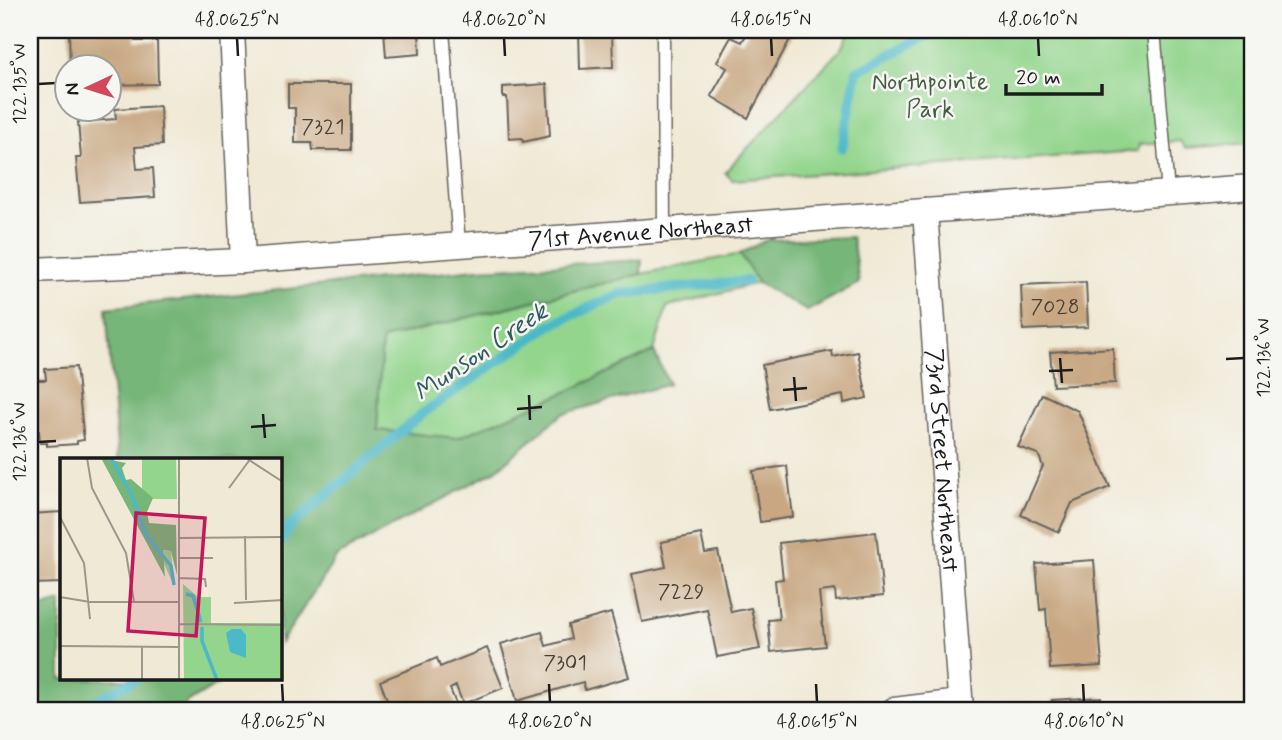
<svg xmlns="http://www.w3.org/2000/svg" width="1282" height="740" font-family="Mynerve,sans-serif">
<style>
.green{fill:#93d58d;stroke:#587854;stroke-width:2}
.forest{fill:#76b678;stroke:#49694a;stroke-width:2}
.lines{fill:none;stroke-linecap:round;stroke-linejoin:round}
.stream{stroke:#4cb8c8;stroke-width:10}
.building{fill:#c8a782}
.lane-casing{stroke:#66645d;stroke-width:15}
.street-casing{stroke:#66645d;stroke-width:27}
.lane{stroke:#fff;stroke-width:12}
.street{stroke:#fff;stroke-width:24}
.ticks{fill:none;stroke:#1c1c1c;stroke-width:2.5}
.labels{text-anchor:middle;stroke-width:5;stroke-linejoin:round;paint-order:stroke}
.number-label{font-size:21px;fill:#473f36}
.park-label{font-size:24px;fill:#465d44;stroke:#f6f6f2}
.street-label{font-size:24px;fill:#1c1c1c;stroke:#f6f6f2}
.water-label{font-size:26px;font-style:italic;fill:#2f5a61;stroke:#f6f6f2}
.inset-river{fill:none;stroke:#4cb8c8;stroke-width:3.5}
.inset-road{fill:none;stroke:#9b978b;stroke-width:2}
.view{fill:#c2185b;fill-opacity:0.15;stroke:#c2185b;stroke-width:3.5}
.inset-edge{fill:none;stroke:#1c1c1c;stroke-width:3.5}
.neatline{fill:none;stroke:#1c1c1c;stroke-width:2.5}
.ticks-label{font-size:18px;text-anchor:middle;fill:#1c1c1c}
</style>
<rect width="100%" height="100%" fill="#f6f6f2"/>
<filter id="ink" filterUnits="userSpaceOnUse"><feTurbulence type="fractalNoise" baseFrequency=".0143" numOctaves="2"/><feDisplacementMap in="SourceGraphic" scale="14" xChannelSelector="R" yChannelSelector="G"/><feConvolveMatrix kernelMatrix="1 2 1 2 8 2 1 2 1" color-interpolation-filters="sRGB"/></filter>
<filter id="wash" filterUnits="userSpaceOnUse"><feTurbulence type="fractalNoise" baseFrequency=".00686" numOctaves="4" result="noise"/><feDisplacementMap in="SourceGraphic" scale="28" xChannelSelector="R" yChannelSelector="G"/><feGaussianBlur stdDeviation="1.57" result="paint"/><feColorMatrix in="noise" values="0 0 0 0 0 0 0 0 0 0 0 0 0 0 0 0 0 1.4 0 .05"/><feComposite in="paint" operator="in"/></filter>
<g filter="url(#wash)">
<rect width="100%" height="100%" fill="#f0e9d5"/>
<path class="green" d="M850,30h402v113l-67,5 -5,-7 -41,3 -1,7 -406,29 -7,-8 116,-123z
M740,254l18,29 -91,24 -13,44 -101,48 -96,39 -80,-8 5,-91 259,-65z"/>
<path class="forest" d="M852,237l7,46 -52,28 -49,-28 -18,-29 26,-14z
M642,260l-1,14 -259,65 -5,91 80,8 96,-40 101,-47 15,33 -107,30 -67,57 -158,85 -57,88v-184h-162l-12,-152 370,-39z
M61,602v77h165l-50,31h-146v-99z"/>
<g class="lines">
<path class="stream" d="M842,148l15,-77 69,-35 28,-6
M280,544l10,-18 133,-113 128,-88 68,-31 128,-13
M80,710l55,-31"/>
</g>
<g id="blocks">
<path class="building" d="M69,30h66v11h22l1,43 -50,1v-19h-38z
M384,30h35l1,24 -34,3z
M579,30h33l1,37 -33,2z
M749,30h46l-47,88 -37,-22 16,-28 -10,-6 14,-25 11,5z
M288,84h63v66h-38l-1,-7h-17v-35h-7z
M547,84l3,52 -27,6 -1,-4 -13,1 -2,-42h-4v-10z
M160,106l2,39 -27,2 2,22 16,-1 2,29 -75,5 -4,-44h5l-3,-36 38,-3 -1,-10z
M1086,282l2,45 -65,3 -2,-45z
M30,347h3l3,33h10l-1,-11 31,-2 8,73 -7,1v3l-30,2v-3h-7l-1,-12h-9z
M1113,348l2,35 -62,3 -3,-34z
M832,351l1,6 25,-5 9,46 -23,5 -1,-8 -73,14 -8,-44z
M1042,394l36,17 32,76 -38,16 -13,29 -38,-17 22,-49 -5,-12 -20,-7z
M787,466l6,51 -33,5 -7,-51z
M61,512v71l-31,1v-70z
M876,532l7,64 -47,5 -1,-11 -16,2 6,54 -54,6 -3,-32 11,-1 -4,-39 8,-1 -4,-36z
M701,534l4,19 13,-2 13,61 20,-4 9,41 -43,8 -10,-48 -65,13 -10,-48 34,-7 -5,-25z
M1094,560l8,106 -52,3 -4,-60 -6,1 -4,-46z
M611,613l18,64 -44,13 -2,-8 -66,19 -16,-57 41,-12 4,14 25,-7 -3,-14z
M487,648l16,40 -40,16 -7,-18 -6,3 7,17 -10,4h-56l-11,-29 57,-23 3,9z
M1101,697l1,13h-50v-10z"/>
</g>
</g>
<g filter="url(#ink)">
<use href="#blocks" fill-opacity="0" stroke="#66645d" stroke-width="2"/>
<g class="lines">
<defs>
<path id="lane" d="M443,30l16,215
M663,30l1,200
M1154,30l14,163"/>
<g id="street">
<path d="M232,30l11,231"/>
<path id="s1" d="M925,211l36,499"/>
<path id="s2" d="M30,270l213,-9 1009,-74"/>
<path d="M894,710l66,-8"/>
</g>
</defs>
<use href="#lane" class="lane-casing"/>
<use href="#street" class="street-casing"/>
<use href="#lane" class="lane"/>
<use href="#street" class="street"/>
</g>
</g>
<path class="ticks" d="M237,38l1,18M504,38l1,18M771,38l1,18M1038,38l1,18M38,84l18,-1M1060,358l2,25M1226,359l18,-1M1049,371l24,-1M794,377l2,24M783,390l24,-2M529,395l1,25M517,409l25,-2M263,414l2,24M251,427l25,-2M38,442l18,-1M282,684l1,18M549,684l1,18M816,684l1,18M1083,684l1,18"/>
<g class="labels">
<g class="number-label">
<text x="323" y="133">7321</text>
<text x="1055" y="313">7028</text>
<text x="681" y="598">7229</text>
<text x="565" y="669">7301</text>
</g>
<g class="park-label">
<text x="930" y="89">Northpointe<tspan x="930" dy="28">Park</tspan></text>
</g>
<g class="street-label">
<text dy="8" stroke="none"><textPath href="#s2" startOffset="612">71st Avenue Northeast</textPath></text>
<text dy="8" stroke="none"><textPath href="#s1" startOffset="250">73rd Street Northeast</textPath></text>
</g>
<g class="water-label">
<text transform="translate(480 351) rotate(-34)" y="9">Munson Creek</text>
</g>
</g>
<g transform="translate(60 458)">
<rect width="222" height="222" fill="#f0e9d5"/>
<path d="M82,0h34l1,41h-35zM102,92l9,1 3,35 -13,-29zM123,126l15,13h13v26h71v57h-98z" fill="#93d58d"/>
<path d="M41,0l25,5 -4,5 4,12 5,-1 22,19 -6,14 2,11 27,2 1,50 -6,-24 -8,-1 2,27z" fill="#76b678"/>
<path d="M172,171h9l5,6v23l-16,-6 -4,-19z" fill="#4cb8c8"/>
<path class="inset-river" d="M51,0l22,40 13,37 25,31 3,19M126,136l7,2 8,26M142,169v14l15,39"/>
<path class="inset-road" d="M27,0l5,30 34,65 8,49M119,0v222M186,0l37,24M169,30l22,-30M0,59l24,46 6,56M185,78l1,64M119,80l104,-1M119,100h34M119,120l26,1 1,8M0,139l30,5h89M174,145l49,-3M119,166l104,1M0,188l119,1M82,222v-33"/>
<path class="view" d="M76,55l69,5 -9,118 -68,-5z"/>
<rect width="222" height="222" class="inset-edge"/>
</g>
<rect width="1282" height="740" fill="none" stroke="#f6f6f2" stroke-width="77"/>
<g transform="translate(88 88) rotate(266)"><circle r="33" fill="#f6f6f2" stroke="#9f9f9c" stroke-width="2"/>
<path d="M0-5L12 26L0 18L-12 26Z" fill="#d1495b"/>
<text y="-10" font-size="19" font-weight="bold" text-anchor="middle" fill="#1c1c1c">N</text>
</g>
<path d="M1006 84v10h96v-10" fill="none" stroke="#1c1c1c" stroke-width="3.5"/>
<text x="1016" y="84" font-size="21" fill="#1c1c1c" stroke="#f6f6f2" stroke-width="5" paint-order="stroke">20 m</text>
<rect x="38" y="38" width="1206" height="664" class="neatline"/>
<g class="ticks-label">
<text x="237" y="25">48.0625°N</text>
<text x="504" y="25">48.0620°N</text>
<text x="771" y="25">48.0615°N</text>
<text x="1038" y="25">48.0610°N</text>
<text transform="translate(19 84) rotate(-90)" y="6">122.135°W</text>
<text transform="translate(1263 358) rotate(-90)" y="6">122.136°W</text>
<text transform="translate(19 442) rotate(-90)" y="6">122.136°W</text>
<text x="283" y="727">48.0625°N</text>
<text x="550" y="727">48.0620°N</text>
<text x="817" y="727">48.0615°N</text>
<text x="1084" y="727">48.0610°N</text>
</g>
</svg>
